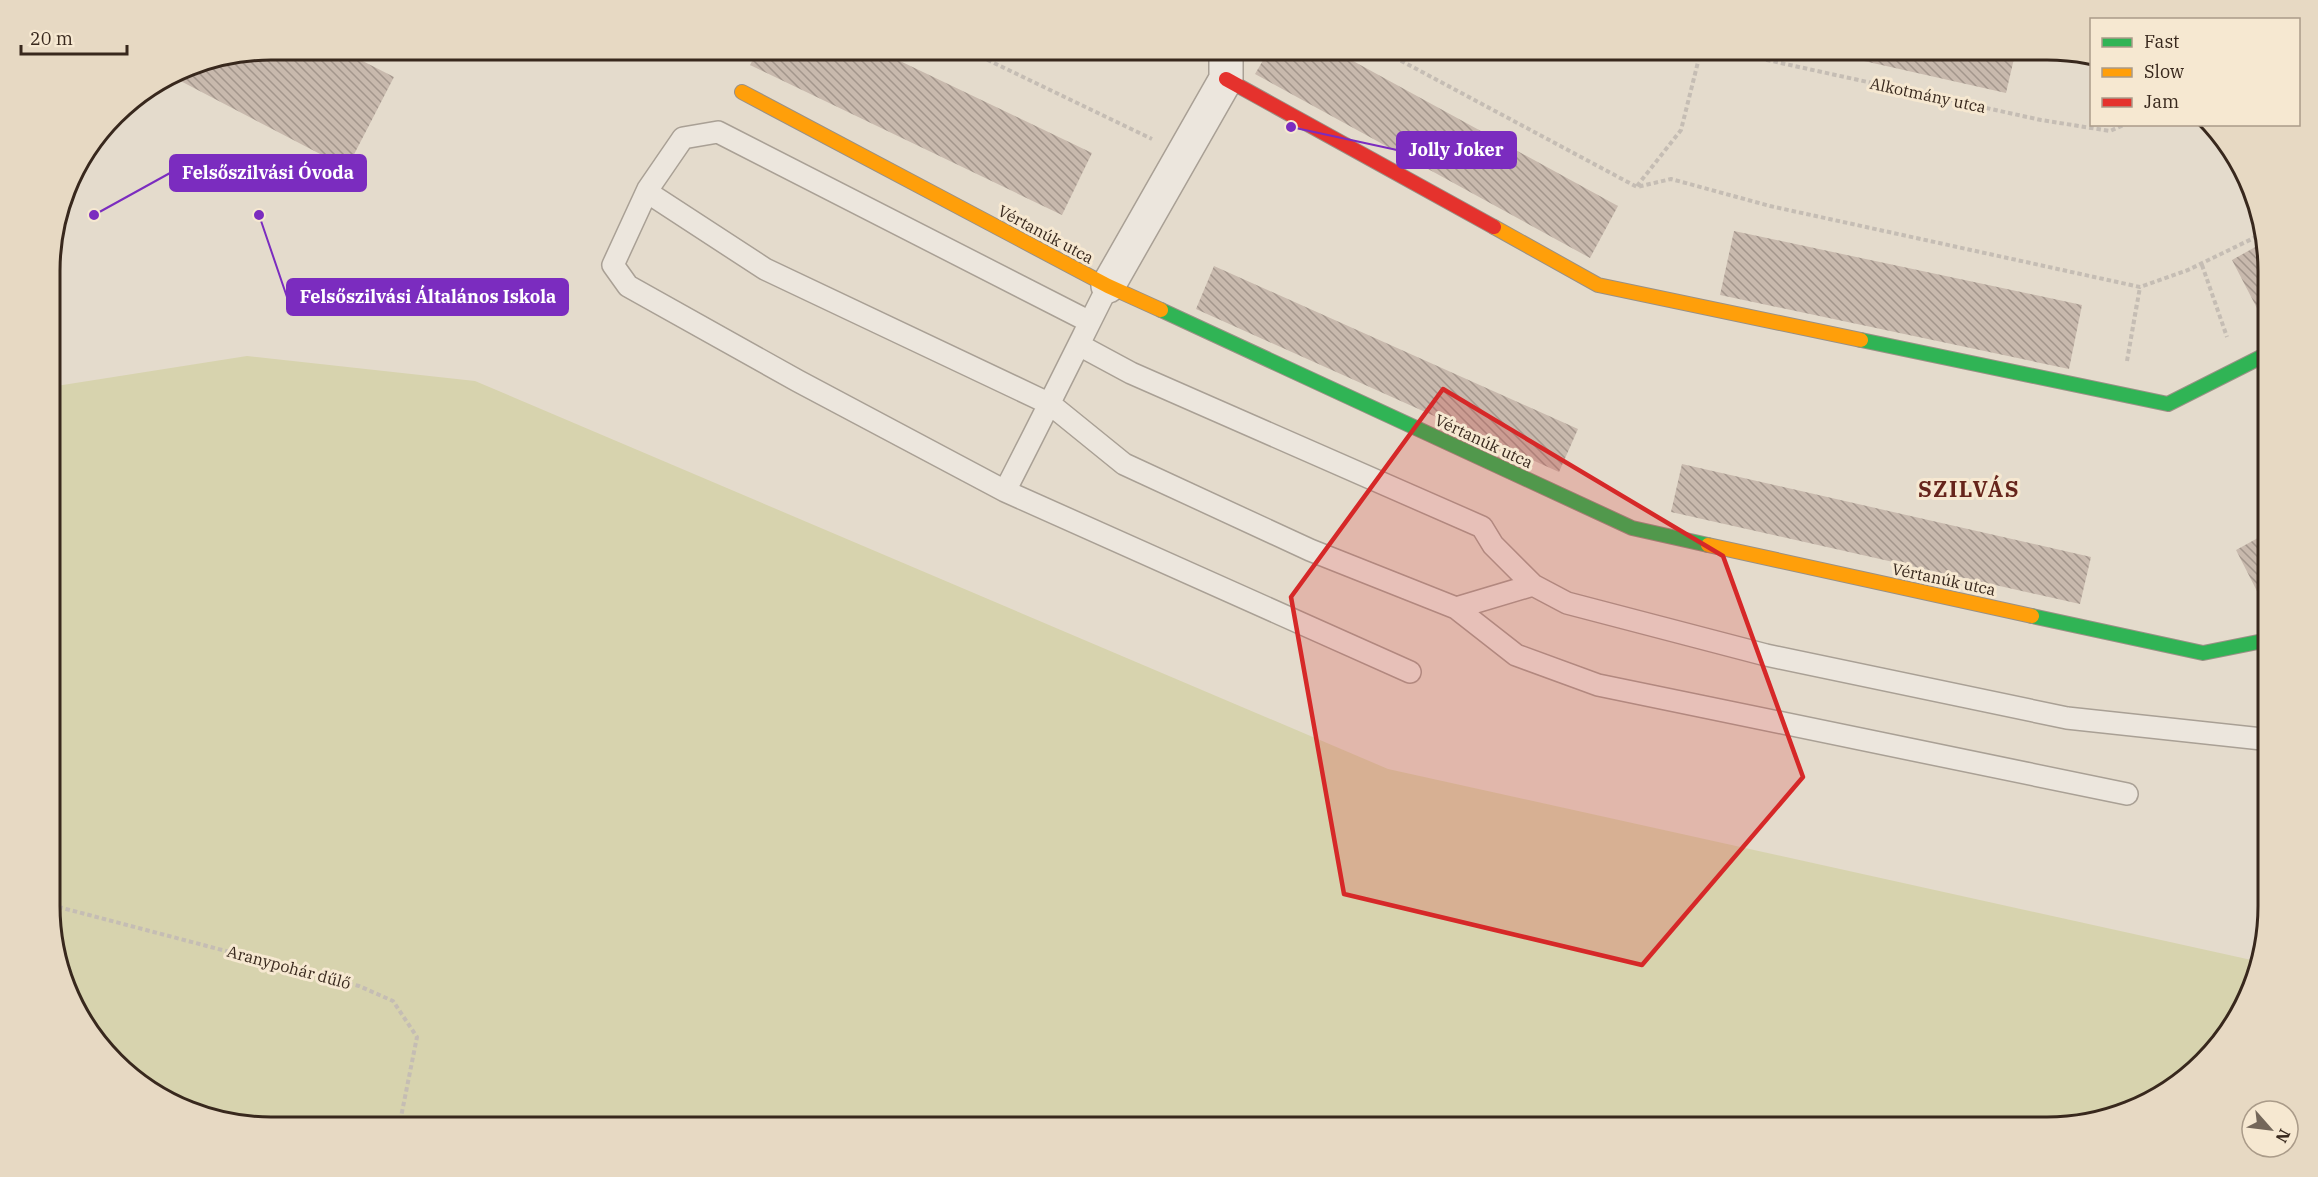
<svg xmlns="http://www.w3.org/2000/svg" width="2318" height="1177" font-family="'IBM Plex Serif',serif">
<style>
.garden{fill:#d7d3ae}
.building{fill:url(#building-back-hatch)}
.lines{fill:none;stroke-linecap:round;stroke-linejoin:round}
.lane-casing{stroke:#a9a095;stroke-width:24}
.street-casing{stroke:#a9a095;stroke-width:36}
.fast-casing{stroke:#999085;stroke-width:16}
.slow-casing{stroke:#999085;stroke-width:16}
.jam-casing{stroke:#999085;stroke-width:16}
.path{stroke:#c5bdb4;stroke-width:4;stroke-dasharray:4.5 3;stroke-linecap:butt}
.lane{stroke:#ece6dd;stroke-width:21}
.street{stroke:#ece6dd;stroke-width:33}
.fast{stroke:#30b455;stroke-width:14}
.slow{stroke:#ff9f0a;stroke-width:14}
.jam{stroke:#e5322d;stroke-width:14}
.marked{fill:#d62828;fill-opacity:0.2;stroke:#d62828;stroke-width:4.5;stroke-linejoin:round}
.labels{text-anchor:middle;stroke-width:6;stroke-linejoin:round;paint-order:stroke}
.street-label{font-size:16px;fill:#38281d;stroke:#f6e8d1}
.district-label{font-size:22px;font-weight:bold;letter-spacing:1.5px;fill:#66241b;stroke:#f6e8d1}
.rim{fill:none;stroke:#38281d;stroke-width:3}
.leader{fill:none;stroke:#7b2cbf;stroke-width:2}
.callout-dot{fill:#7b2cbf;stroke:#f6e8d1;stroke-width:2}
.callout{fill:#7b2cbf;stroke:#7b2cbf;stroke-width:2}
.callout-label{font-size:18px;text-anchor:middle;font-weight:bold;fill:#fff}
</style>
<defs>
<pattern id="building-back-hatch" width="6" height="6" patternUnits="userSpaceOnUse" patternTransform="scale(1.5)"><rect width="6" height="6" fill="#c8b9ad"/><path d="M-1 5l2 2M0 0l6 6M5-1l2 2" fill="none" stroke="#a3968c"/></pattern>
</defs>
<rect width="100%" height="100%" fill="#e4dbcc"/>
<path class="garden" d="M247,356l228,25 913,388 868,192 -10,42 -33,49 -43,38 -52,26 -57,11h-1790l-97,-22 -79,-65 -44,-105 -1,-548z"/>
<path class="building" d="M271,50h70l53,27 -47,91 -176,-92 16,-10z
M758,50h119l215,103 -30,62 -312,-150z
M1269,50h64l285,156 -28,52 -335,-184z
M1815,50h201l-10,43z
M1734,231l348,74 -13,64 -349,-74z
M2266,241l1,72 -6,3 -29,-56z
M1214,266l364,163 -19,43 -363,-163z
M1682,464l409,93 -11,47 -409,-92z
M2267,533l1,58 -9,4 -23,-45z"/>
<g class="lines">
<defs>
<path id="lane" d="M647,192l118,77 285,135 74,60 186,86 146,58 77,-23
M1090,322l-372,-190 -35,6 -35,51 -35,76 15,21 170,95 207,110c35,-68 69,-137 103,-205
M1079,345l52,28 351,154 11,18 40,40 34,18 199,52 301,63 195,21 6,-4
M1005,491l405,181
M1456,608l60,47 82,30 529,109"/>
<path id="street" d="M1108,286l118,-207v-29"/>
<path id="fast" d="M1161,310l471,218 76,17
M1861,340l307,64 99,-50
M2032,616l171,37 65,-13"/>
<path id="slow" d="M742,92l366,194 53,24
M1494,227l104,58 263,55
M1708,545l324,71"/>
<path id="jam" d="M1226,79l268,148"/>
</defs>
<use href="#lane" class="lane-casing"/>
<use href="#street" class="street-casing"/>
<use href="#fast" class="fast-casing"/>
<use href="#slow" class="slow-casing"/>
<use href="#jam" class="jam-casing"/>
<path class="path" d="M967,50l185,89
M1381,50l256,137 34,-8 99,27 370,81 48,-17 76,-37
M1730,50l28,8 283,62 69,11 16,-7
M1637,186l44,-56 20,-80
M2202,265l25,72
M2127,361l10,-58
M2127,361l13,-74
M51,905l308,81 34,15 24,36 -18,90"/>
<use href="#lane" class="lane"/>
<use href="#street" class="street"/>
<use href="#fast" class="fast"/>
<use href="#slow" class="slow"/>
<use href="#jam" class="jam"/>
</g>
<path class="marked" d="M1443,389l280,167 80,221 -161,188 -298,-71 -53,-297z"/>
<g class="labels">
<g class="street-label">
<text transform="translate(1928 95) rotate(12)" y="6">Alkotmány utca</text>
<text transform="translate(1046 234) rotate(28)" y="6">Vértanúk utca</text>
<text transform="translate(1484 441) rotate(25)" y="6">Vértanúk utca</text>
<text transform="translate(1944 579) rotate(12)" y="6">Vértanúk utca</text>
<text transform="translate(289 967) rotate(15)" y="6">Aranypohár dűlő</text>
</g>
<g class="district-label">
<text x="1969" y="497">SZILVÁS</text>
</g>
</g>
<path d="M0 0H2318V1177H0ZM271 60H2047A211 211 0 0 1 2258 271V906A211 211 0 0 1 2047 1117H271A211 211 0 0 1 60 906V271A211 211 0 0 1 271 60Z" fill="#e7d9c3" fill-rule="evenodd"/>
<path class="rim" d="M271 60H2047A211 211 0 0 1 2258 271V906A211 211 0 0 1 2047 1117H271A211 211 0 0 1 60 906V271A211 211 0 0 1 271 60Z"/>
<path class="leader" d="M1291 127L1397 150M94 215L170 173M259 215L287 297"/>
<g class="callout-dot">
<circle cx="1291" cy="127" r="6"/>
<circle cx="94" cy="215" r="6"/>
<circle cx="259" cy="215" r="6"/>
</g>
<g class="callout">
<rect x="1397" y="132" width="119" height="36" rx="6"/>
<rect x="170" y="155" width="196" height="36" rx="6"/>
<rect x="287" y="279" width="281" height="36" rx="6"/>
</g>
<g class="callout-label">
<text x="1456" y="156">Jolly Joker</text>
<text x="268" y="179">Felsőszilvási Óvoda</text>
<text x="428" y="303">Felsőszilvási Általános Iskola</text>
</g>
<rect x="2090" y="18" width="210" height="108" fill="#f6e8d1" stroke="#aa9b89" stroke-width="1.5"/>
<rect x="2102" y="38" width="30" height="9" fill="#30b455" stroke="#aa9b89" stroke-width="1.5"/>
<text x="2144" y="48" font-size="18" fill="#38281d">Fast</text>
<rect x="2102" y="68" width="30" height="9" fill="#ff9f0a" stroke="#aa9b89" stroke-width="1.5"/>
<text x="2144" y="78" font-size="18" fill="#38281d">Slow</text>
<rect x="2102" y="98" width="30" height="9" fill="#e5322d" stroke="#aa9b89" stroke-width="1.5"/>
<text x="2144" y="108" font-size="18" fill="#38281d">Jam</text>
<g transform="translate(2270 1129) rotate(118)"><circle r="28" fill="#f6e8d1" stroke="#aa9b89" stroke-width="1.5"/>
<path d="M0-4.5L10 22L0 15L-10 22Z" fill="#74675a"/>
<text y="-9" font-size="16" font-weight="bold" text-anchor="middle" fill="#38281d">N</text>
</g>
<path d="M21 45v9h106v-9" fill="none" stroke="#38281d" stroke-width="3"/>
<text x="30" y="45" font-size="18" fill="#38281d" stroke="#f6e8d1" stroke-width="4.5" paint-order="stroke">20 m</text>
</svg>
